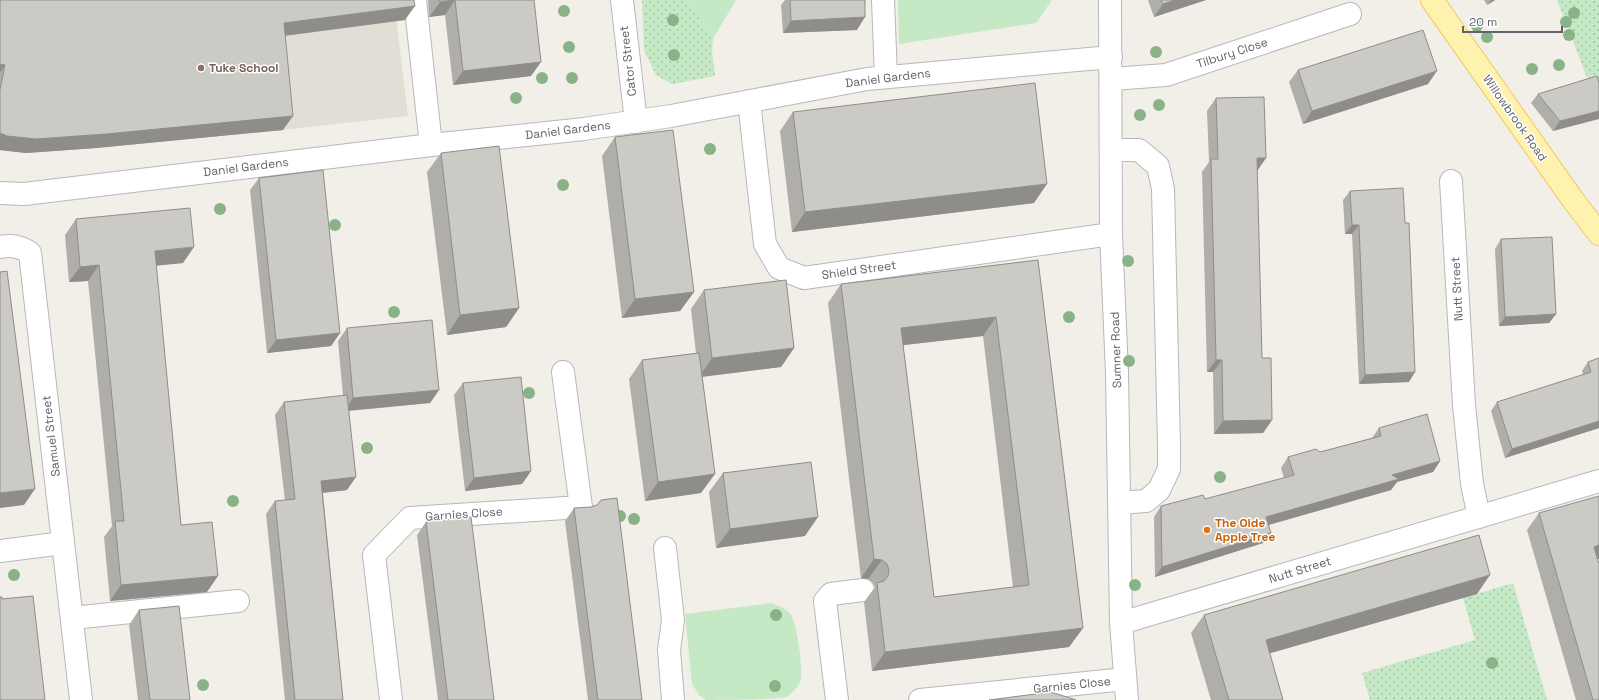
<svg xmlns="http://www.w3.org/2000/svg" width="1599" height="700" font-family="'Space Grotesk',sans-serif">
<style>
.education{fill:#e1ded6}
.grass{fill:url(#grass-dots)}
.green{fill:#c5e8c5}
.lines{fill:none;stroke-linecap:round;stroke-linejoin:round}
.minor-casing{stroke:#b5b8bc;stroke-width:24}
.major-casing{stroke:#f2c960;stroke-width:24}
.minor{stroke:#fff;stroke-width:22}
.major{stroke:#fff2af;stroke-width:22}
.tree{fill:#89b387}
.wall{fill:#afaea9;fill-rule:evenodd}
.shaded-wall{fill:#8f8d8a}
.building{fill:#cccac5;stroke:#8f8d8a;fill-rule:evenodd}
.education-dot{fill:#8d6e63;stroke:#fff;stroke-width:1.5}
.food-dot{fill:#e8710a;stroke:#fff;stroke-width:1.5}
.labels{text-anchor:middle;stroke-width:3;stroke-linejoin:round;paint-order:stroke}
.street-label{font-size:12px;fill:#5f6368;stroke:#fff}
.education-label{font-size:12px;font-weight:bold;fill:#785e54;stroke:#fff;text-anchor:start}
.food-label{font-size:12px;font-weight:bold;fill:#c56008;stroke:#fff;text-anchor:start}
</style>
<defs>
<pattern id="grass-dots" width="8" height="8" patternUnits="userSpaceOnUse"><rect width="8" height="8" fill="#c5e8c5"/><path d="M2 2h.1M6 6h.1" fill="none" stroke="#a3c0a4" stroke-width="1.8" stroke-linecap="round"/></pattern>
</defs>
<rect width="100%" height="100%" fill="#f1efe8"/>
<path class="education" d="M0,0h394l14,116 -125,14 -187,18 -70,5 -26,-3z"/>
<path class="grass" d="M642,0h45l26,39 -1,11 3,26 -43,8 -16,-9 -12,-25z
M1557,0h42v112l-9,-27z
M1513,583l34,117h-177l-8,-27 113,-33 -12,-42z"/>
<path class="green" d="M687,0h49l-23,39z
M898,0h154l-16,23 -137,21z
M771,603c8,3 15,5 20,12 6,10 13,56 9,67 -2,6 -9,12 -14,15 -11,3 -65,3 -80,3l-7,-5 -7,-11 -7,-70z"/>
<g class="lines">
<defs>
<path id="minor" d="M415,0l16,145
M622,0l14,122
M883,0l3,77
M1110,0l1,234 6,139 4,250 6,77
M1112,79l54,-4 184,-61
M749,101l16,143 14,24 25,10 307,-44
M1111,150h28l19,16 5,23 6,256v24l-10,21 -13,11 -27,2
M1451,181l13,224 8,79 7,33
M0,193l24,1 407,-49 153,-16 87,-13 196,-37 244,-22
M0,247c12,-2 20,-1 30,6l51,447
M665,548l8,72 -4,30 4,50
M0,551l63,-8
M72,618l166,-17
M1121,623l478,-142
M391,700l-17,-145 36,-37 171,-11 -18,-135
M837,700l-12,-99 6,-7 32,-4
M920,700l205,-21"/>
<path id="major" d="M1432,0l141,200 26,34"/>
</defs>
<use href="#minor" class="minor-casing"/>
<use href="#major" class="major-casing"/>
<use href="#minor" class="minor"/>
<use href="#major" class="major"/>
</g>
<g class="tree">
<circle cx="564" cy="11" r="6"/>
<circle cx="1574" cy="13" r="6"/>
<circle cx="673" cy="20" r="6"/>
<circle cx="1566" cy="22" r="6"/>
<circle cx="1477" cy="26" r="6"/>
<circle cx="1569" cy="35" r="6"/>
<circle cx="1487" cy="37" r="6"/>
<circle cx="569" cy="47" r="6"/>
<circle cx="1156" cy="52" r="6"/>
<circle cx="674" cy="55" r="6"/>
<circle cx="1559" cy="65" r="6"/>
<circle cx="1532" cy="69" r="6"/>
<circle cx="542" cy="78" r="6"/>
<circle cx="572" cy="78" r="6"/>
<circle cx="516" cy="98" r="6"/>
<circle cx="1159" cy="105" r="6"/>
<circle cx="1140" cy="115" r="6"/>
<circle cx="710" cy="149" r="6"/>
<circle cx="563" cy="185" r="6"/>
<circle cx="220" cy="209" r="6"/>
<circle cx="335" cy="225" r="6"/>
<circle cx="1128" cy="261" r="6"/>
<circle cx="394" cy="312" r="6"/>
<circle cx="1069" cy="317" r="6"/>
<circle cx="1129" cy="361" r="6"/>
<circle cx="529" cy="393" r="6"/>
<circle cx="367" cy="448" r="6"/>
<circle cx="1220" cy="477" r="6"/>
<circle cx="233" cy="501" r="6"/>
<circle cx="620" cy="516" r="6"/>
<circle cx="634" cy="519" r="6"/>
<circle cx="14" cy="575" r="6"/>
<circle cx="1135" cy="585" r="6"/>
<circle cx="776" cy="615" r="6"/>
<circle cx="1492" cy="663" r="6"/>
<circle cx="203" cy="685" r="6"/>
<circle cx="775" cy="686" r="6"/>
</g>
<path class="wall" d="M0,0l405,20 -120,16 -2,94 -187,18 -70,5 -26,-3z
M428,0h106l-3,76 -78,9 -8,-70 -16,2z
M785,0h80l-8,30 -74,3 -2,-28z
M1148,0h58l-52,17z
M1484,0h11l-8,5z
M1298,70l130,14 -125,40 -14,-42z
M1597,76l-44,55 -22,-28 7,-9z
M1216,98l50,60 -9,13 5,187 10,62 -9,13 -49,1 -1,-62h-6l-5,-200 7,-10 -2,-51z
M793,112l241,91 -242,29 -12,-101z
M615,137l79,155 -14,19 -58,7 -20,-162z
M441,153l78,155 -13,19 -59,8 -20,-163z
M259,178l81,155 -9,13 -64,7 -17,-163z
M1350,191l59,191 -50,2 -7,-150h-7l-2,-34z
M76,219l107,44 -27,2 25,260 26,67 -97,9 -6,-64 8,-11 -24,-245 -19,1 -4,-47z
M1501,239l55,75 -7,9 -50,3 -4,-77z
M1038,260l45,368 -14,19 -197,24 -8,-69 11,-15 -2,-4 -5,-4 -7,-1 -33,-275 13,-19zM983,336l30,251 -79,10 -31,-252z
M704,290l90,58 -13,19 -79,10 -1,116 -56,8 -16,-122 13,-19 54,-7 -5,-44z
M347,328l92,62 -9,13 -81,8 -2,79 -24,3 20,207h-58l-19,-186 9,-13h10l-10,-86 9,-13 59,-6 -5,-55z
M1599,358v70l-94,30 -14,-47 6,-9 86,-27 -1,-4 6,-9z
M463,383l68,88 -9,13 -57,7 -11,-96z
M1379,428l61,33 -7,11 -36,10 -6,8 -123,35 3,8 -8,10 -108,34 -1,-60 7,-11 44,-7 79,-21 -3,-10 7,-11 32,-5 52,-14z
M723,473l82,63 -89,12 -7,-56z
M574,508l68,192h-54l-23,-179z
M1539,513l59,46 1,141h-23l-49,-170z
M426,522l68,178h-56l-21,-165z
M1477,594l-207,59 13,47h-72l-20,-67 13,-18z
M139,610l51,90h-52l-9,-75z"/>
<path class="shaded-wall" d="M455,0l-10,15 -16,2 11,-15z
M1175,0h31l-52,17 9,-13z
M1491,0h4l-8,5z
M415,6l-10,14 -131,17 10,-14z
M865,17l-8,13 -74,3 8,-12z
M541,62l-10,14 -78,9 10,-14z
M0,64l5,1 -5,8z
M1437,71l-9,13 -125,40 9,-13z
M1599,111v8l-46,12 7,-10z
M293,116l-10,14 -187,18 -70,5 -26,-3v-17z
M1257,158h9l-9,13z
M1047,184l-13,19 -242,29 13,-20z
M1352,225h7l-7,9h-7z
M194,247l-11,16 -39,4 11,-16z
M99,265l-11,16 -19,1 11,-15z
M694,292l-14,19 -58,7 13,-19z
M519,308l-13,19 -59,8 13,-20z
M1556,314l-7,9 -50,3 6,-9z
M996,317l-13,19 -96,11 14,-19z
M340,333l-9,13 -64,7 9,-13z
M794,348l-13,19 -82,10 13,-19z
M1216,360h6l-9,12h-6z
M1415,372l-6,10 -50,2 6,-9z
M439,390l-9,13 -86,8 9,-13z
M1272,420l-9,13 -49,1 9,-13z
M1599,421v7l-94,30 7,-9z
M1440,461l-7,11 -36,10 -6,8 -133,38 8,-11 126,-42z
M531,471l-9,13 -57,7 9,-13z
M715,474l-14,19 -56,8 13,-19z
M356,477l-9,13 -35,4 9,-13z
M35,489l-11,16 -24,3v-15z
M818,517l-13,19 -89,12 14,-19z
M1271,533l-8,10 -108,34 7,-10z
M1599,545v14l-17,5 12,-17z
M874,559l8,1 -14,19 -7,-1z
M1490,575l-13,19 -224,64 13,-18z
M218,576l-11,16 -97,9 11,-16z
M1083,628l-14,19 -197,24 13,-19z"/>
<path class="building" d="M0,0h414l1,6 -131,17 9,93 -187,18 -70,5 -29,-3 -7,-3v-43l5,-25 -5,-1z
M439,0h95l7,62 -78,9 -8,-71 -15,2z
M790,0h75v17l-74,4z
M1161,0h14l-12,4z
M1423,30l14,41 -125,40 -14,-41z
M1597,76l2,7v28l-39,10 -22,-27z
M1035,83l12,101 -242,28 -12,-100z
M1264,97l2,61h-9l5,200h9l1,62 -49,1 -1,-61h-6l-5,-201h7l-2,-61z
M673,130l21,162 -59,7 -20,-162z
M499,146l20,162 -59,7 -19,-162z
M323,170l17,163 -64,7 -17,-162z
M1403,188l2,35h4l6,149 -50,3 -6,-150h-7l-2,-34z
M190,208l4,39 -39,4 26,274 31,-3 6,54 -97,9 -6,-64h9l-25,-256 -19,2 -4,-48z
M1552,237l4,77 -51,3 -4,-78z
M1038,260l45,368 -198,24 -8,-69 7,-2 4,-5 1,-6 -2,-6 -5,-4 -8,-1 -33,-275zM996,317l33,268 -95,12 -33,-269z
M7,271l28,218 -35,4v-221z
M786,280l8,68 -82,10 -8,-68z
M432,320l7,70 -86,8 -6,-70z
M699,353l16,121 -57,8 -16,-122z
M1599,358v63l-87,28 -15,-47 94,-30 -3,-10z
M521,377l10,94 -57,7 -11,-95z
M347,395l9,82 -35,4 22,219h-48l-20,-199 20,-2 -11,-97z
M1427,414l13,47 -48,14 7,4 -133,38 5,16 -109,34 -1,-61 42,-11 2,4 89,-24 -6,-18 28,-8 4,3 61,-16 -2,-8z
M811,462l7,55 -88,12 -7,-56z
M1599,496v49l-5,2 5,17v136h-6l-54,-187z
M617,498l25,202h-44l-24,-192 17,-1 6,-2 4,-5z
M471,517l23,183h-46l-22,-178z
M1479,535l11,40 -224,65 17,60h-54l-25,-85z
M33,596l12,104h-45v-103h2v2z
M179,606l11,94h-40l-11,-90z
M1051,692l25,8h-87z"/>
<circle class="education-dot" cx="201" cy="68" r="4"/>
<circle class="food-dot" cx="1207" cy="530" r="4"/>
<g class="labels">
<g class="street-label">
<text transform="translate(1232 53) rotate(-18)" y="4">Tilbury Close</text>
<text transform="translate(628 61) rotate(-97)" y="4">Cator Street</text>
<text transform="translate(888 78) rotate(-7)" y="4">Daniel Gardens</text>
<text transform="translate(1515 118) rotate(55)" y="4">Willowbrook Road</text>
<text transform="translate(568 130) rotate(-7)" y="4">Daniel Gardens</text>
<text transform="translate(246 167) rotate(-7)" y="4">Daniel Gardens</text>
<text transform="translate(859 270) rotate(-8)" y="4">Shield Street</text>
<text transform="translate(1457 289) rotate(-93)" y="4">Nutt Street</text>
<text transform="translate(1116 350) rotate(-92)" y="4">Sumner Road</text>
<text transform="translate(51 436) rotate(-97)" y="4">Samuel Street</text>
<text transform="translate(464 514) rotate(-4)" y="4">Garnies Close</text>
<text transform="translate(1300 570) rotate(-17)" y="4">Nutt Street</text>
<text transform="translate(1072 685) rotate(-6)" y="4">Garnies Close</text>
</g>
<g class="education-label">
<text x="209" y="72">Tuke School</text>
</g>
<g class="food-label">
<text x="1215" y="527">The Olde<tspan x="1215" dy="14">Apple Tree</tspan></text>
</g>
</g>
<path d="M1463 26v6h99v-6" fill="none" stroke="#5f6368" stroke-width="2"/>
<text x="1469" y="26" font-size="12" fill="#5f6368" stroke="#ffffff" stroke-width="3" paint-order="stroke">20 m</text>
</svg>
